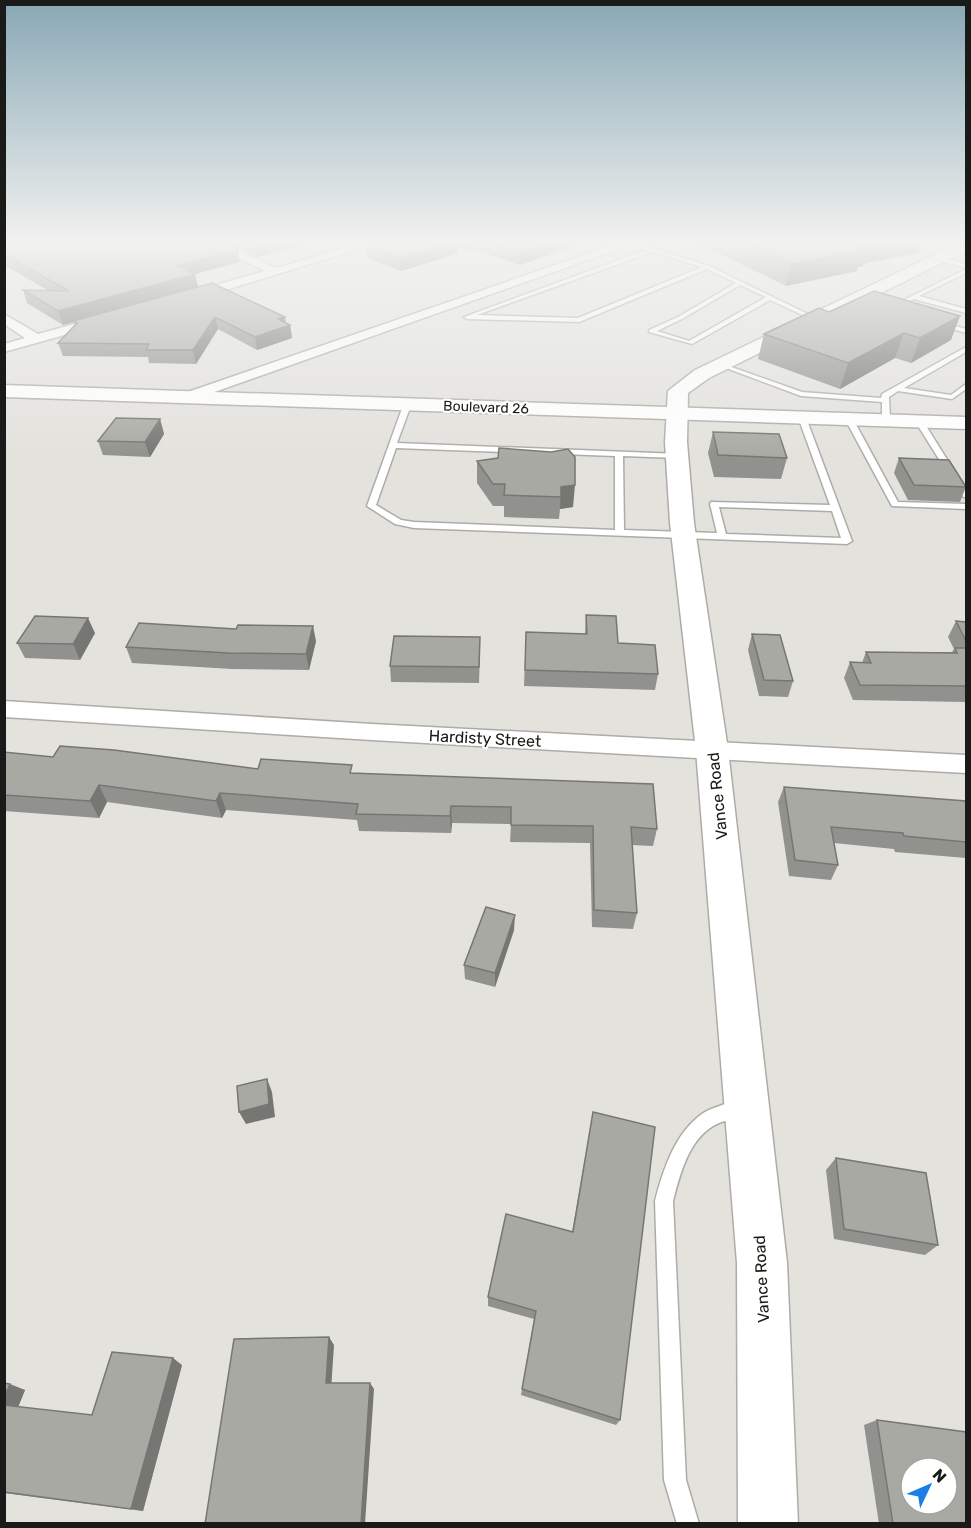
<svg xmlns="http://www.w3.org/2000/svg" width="971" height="1528" font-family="Rubik,sans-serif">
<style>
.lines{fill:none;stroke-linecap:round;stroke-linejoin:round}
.lane-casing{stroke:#adaca7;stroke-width:3}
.street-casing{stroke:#adaca7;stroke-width:3}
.secondary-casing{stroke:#adaca7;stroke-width:3}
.primary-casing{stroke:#adaca7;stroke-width:3}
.lane{fill:#fff;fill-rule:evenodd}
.street{fill:#fff;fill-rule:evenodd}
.secondary{fill:#fff;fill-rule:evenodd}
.primary{fill:#fff;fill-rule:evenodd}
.wall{fill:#91918d}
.shaded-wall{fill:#767673}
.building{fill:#a9a9a4;stroke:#767673;stroke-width:1.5;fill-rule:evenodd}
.labels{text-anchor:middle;stroke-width:4.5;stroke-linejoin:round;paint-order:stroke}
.far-street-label{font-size:14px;fill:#1a1a18;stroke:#fffffe}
.street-label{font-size:16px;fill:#1a1a18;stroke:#fffffe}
</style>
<rect width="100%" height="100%" fill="#e3e2dd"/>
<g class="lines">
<defs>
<path id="lane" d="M631,244h9l69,22 109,53 -5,1 -43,-20 -78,44 -43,-12v-2l29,-13 58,-34 -29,-14 -128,53 -112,-3 -3,-2 182,-67zM652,252l50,15 -124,51 -101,-3zM740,285l26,12 -77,44 -32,-10 25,-12z
M939,257l27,7v4l-29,-8z
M966,269v4l-47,23 47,13v4l-52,-14 -19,9 -5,-1z
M942,322l24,7v4l-26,-8v-2z
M966,347v5l-62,36 47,7 15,-11v5l-14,10 -54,-8 -9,6 1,23 -4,2 -4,-2v-18l-81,-6 -83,-31 5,-1 79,28 79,6 1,-4z
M404,403l7,2 -14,38 283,11 1,2 -4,2 -54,-2 1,74 93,3 -7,-29 1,-2 119,3 -32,-88 7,-2 47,126 -5,3 -433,-16 -19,-4 -28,-18zM396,448l219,8v74l-201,-8 -13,-2 -25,-15zM719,507l113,4 9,27 -115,-4z
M846,417l7,2 45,83 68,2v5l-74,-3 -47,-87z
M916,419l7,2 43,69v8l-4,-2 -47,-75z
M725,1104h16l6,2 2,6 -2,6c-9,4 -19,1 -28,5 -29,12 -39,50 -46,78l13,279 13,44h-22l-13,-44 -9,-279c8,-31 20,-68 47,-87 7,-5 15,-7 23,-10z"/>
<path id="street" d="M209,244h15l52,24 82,-24h18l-180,55h-8v-6l77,-22z
M616,244h17l-441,156h-10l-2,-3 2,-3z
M4,314l34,20 62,-17 6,4 -2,3 -100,28v-8l21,-6 -21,-14z
M4,701l368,23 594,31v18l-594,-33 -368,-23z"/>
<path id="secondary" d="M957,244h9v7l-257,127 -21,15 -1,49 7,81 34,227 59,513 11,261h-60l-1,-261 -41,-513 -26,-227 -5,-81 3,-51 27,-21z"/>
<path id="primary" d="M4,385l962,32v12l-962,-32z"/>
</defs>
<use href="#lane" class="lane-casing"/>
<use href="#street" class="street-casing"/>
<use href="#secondary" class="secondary-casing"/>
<use href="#primary" class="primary-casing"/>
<use href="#lane" class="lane"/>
<use href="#street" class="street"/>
<use href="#secondary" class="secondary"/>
<use href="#primary" class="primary"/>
</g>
<path class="wall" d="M4,244l236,18 -45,12 3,13 87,30v6l5,2 2,13 -35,12 -39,-21 -22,35 -47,-1 -1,-6 -85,-1 -5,-13 17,-18 -1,-3 -11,3 -36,-22 -4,-13 26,1 -45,-26z
M230,244h69v2l-42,11z
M372,244h208l-60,21 -47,-16 -5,1 -9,-3v6l-58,18 -34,-13 -1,-12z
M690,244h231l-2,9 -54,10 -1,3 -6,1 -1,4 -71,15 -70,-34z
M829,312l122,28 -40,23 -16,-5 -55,31 -82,-30 6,-25z
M160,419l4,15 -14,23 -47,-2 -5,-14z
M713,432l74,26 -6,21 -67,-2 -6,-24z
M499,448l74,59 -13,2 -1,10 -55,-2v-11h-11l-16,-23v-22l21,-3z
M899,458l67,29 -6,15 -52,-2 -14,-27z
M586,615l32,28 40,31 -3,16 -131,-4 2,-54 59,2z
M956,621l10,1v81v-1l-113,-2 -9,-22 6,-16 12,1 4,-11h86l2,-3 -6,-12z
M95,633l-15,27 -55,-2 -8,-15z
M752,634l41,47 -5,16 -29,-1 -11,-46z
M316,641l-7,29 -77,-1 -100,-6 -6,-16z
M480,652l-1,31 -88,-1 -1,-16z
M4,752l49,5 205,12 95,4 304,56 -4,17 -21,-1 5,68 -4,16 -41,-2 -2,-84 -80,-1 1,-18 -59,-1 -1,10 -92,-2 -2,-11 -131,-10 -4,8 -115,-16 -8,16 -95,-7z
M784,787l182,14v57l-71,-6 -1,-3 -60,-6 4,22 -7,15 -42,-4 -11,-74z
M514,930l-19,57 -30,-8 -1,-14z
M593,1112l27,308 -4,5 -95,-30 13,-76 -46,-13v-9l84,-65z
M836,1158l102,87 -13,10 -91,-16 -8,-69z
M182,1365l-39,146 -139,-18v-110l21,7 -7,17 74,8z
M877,1420l89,104h-87l-15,-99z"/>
<path class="shaded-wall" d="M299,244v2l-42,11 -2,-12z
M447,244h12v9l-58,18 -1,-12z
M468,244h5v5l-5,1z
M545,244h35l-60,21v-12z
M866,244h55l-2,9 -54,10 -1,3 -6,1 -1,4 -71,15 5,-22z
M238,249l2,13 -45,12 3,13 -135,38 -5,-14 119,-45z
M960,316l-9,24 -40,23 9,-25z
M215,317l3,12 -22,35 -3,-14z
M285,317l1,9 4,-1 2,13 -35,12 -2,-13 23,-18z
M904,333l-9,25 -55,31 8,-26z
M160,419l4,15 -14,23 -5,-15z
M575,485l-2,22 -13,2 1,-22z
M88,618l7,15 -15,27 -7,-16z
M313,626l3,15 -7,29 -3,-16z
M99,785l8,17 -8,16 -9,-17z
M220,793l6,17 -4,8 -6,-17z
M451,806l1,17 -1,10 -1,-17z
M515,915l-1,15 -19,57v-14z
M267,1079l5,13 3,25 -29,7 -7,-12z
M329,1337l5,8 -3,45 -5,-7z
M173,1358l9,7 -39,146 -12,-2z
M370,1383l4,6 -9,135h-4z
M10,1384l15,6 -8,20 -13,-4v-9z"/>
<path class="building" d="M4,244h224l10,5 -61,17 18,8 -137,37 -35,-21 46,1 -65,-36z
M372,244h75l-47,15 -34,-13z
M495,244h50l-25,9z
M749,244h121l-13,3 6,3 -72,14z
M212,283l73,34 -7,2 12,6 -35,12 -40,-20 -22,33h-47l3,-6 -91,-1 19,-20 -4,-2z
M874,291l86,25 -40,22 -16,-5 -56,30 -84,-29 55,-26 10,4z
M116,418l44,1 -15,23 -47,-1z
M713,432l66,2 8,24 -69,-3z
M499,448l52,4 17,-3 7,8v28l-14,2v10l-57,-2 1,-11h-12l-16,-23 21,-3z
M899,458l50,2 17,27 -52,-2z
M586,615l30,1 2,27 37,2 3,29 -133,-4 1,-38 61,2z
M35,616l53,2 -15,26 -56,-1z
M956,621l10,1v19z
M139,623l97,6 2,-4 75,1 -7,28 -78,-1 -102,-6z
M752,634l28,1 13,46 -29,-1z
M394,636l86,1 -1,30 -89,-1z
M955,648h11v38l-106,-1 -10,-23 21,1 -5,-11 91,1z
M60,746l54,4 144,19 3,-10 91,6 -2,8 303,11 4,45 -26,-2 6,86 -43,-3 -1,-84 -82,-1v-18l-60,-1 -1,10 -94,-2 2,-10 -138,-11 -4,8 -117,-16 -9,16 -86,-6v-43l49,5z
M784,787l182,14v41l-62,-6 -1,-3 -72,-6 7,38 -43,-5z
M486,907l29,8 -20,58 -31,-8z
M267,1079l2,25 -30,8 -2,-26z
M593,1112l62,15 -35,293 -98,-31 14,-78 -48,-14 18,-83 67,18z
M836,1158l90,15 12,72 -94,-16z
M329,1337l-3,46h44l-9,141h-156l29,-185z
M112,1352l61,6 -42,151 -127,-17v-87l88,10z
M4,1383l6,1 -6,13z
M877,1420l89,12v92h-73zM911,1468h36v36h-36z"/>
<linearGradient id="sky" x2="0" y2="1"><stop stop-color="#88a8b5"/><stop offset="0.53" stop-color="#f2f2f0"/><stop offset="1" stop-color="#f2f2f0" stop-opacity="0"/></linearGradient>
<rect width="971" height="458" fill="url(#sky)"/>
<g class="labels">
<g class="far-street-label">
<text transform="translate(486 407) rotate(2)" y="5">Boulevard 26</text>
</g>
<g class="street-label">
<text transform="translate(485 738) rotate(3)" y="6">Hardisty Street</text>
<text transform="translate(717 796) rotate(-96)" y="6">Vance Road</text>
<text transform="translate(761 1279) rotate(-93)" y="6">Vance Road</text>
</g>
</g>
<rect width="971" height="1528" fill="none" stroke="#1a1a18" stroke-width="12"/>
<g transform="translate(929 1486) rotate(46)"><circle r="28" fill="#fffffe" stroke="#a3a3a2" stroke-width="1.5"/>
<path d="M0-4.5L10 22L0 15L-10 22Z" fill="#197fe7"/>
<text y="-9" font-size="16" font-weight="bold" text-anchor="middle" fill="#1a1a18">N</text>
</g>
</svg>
